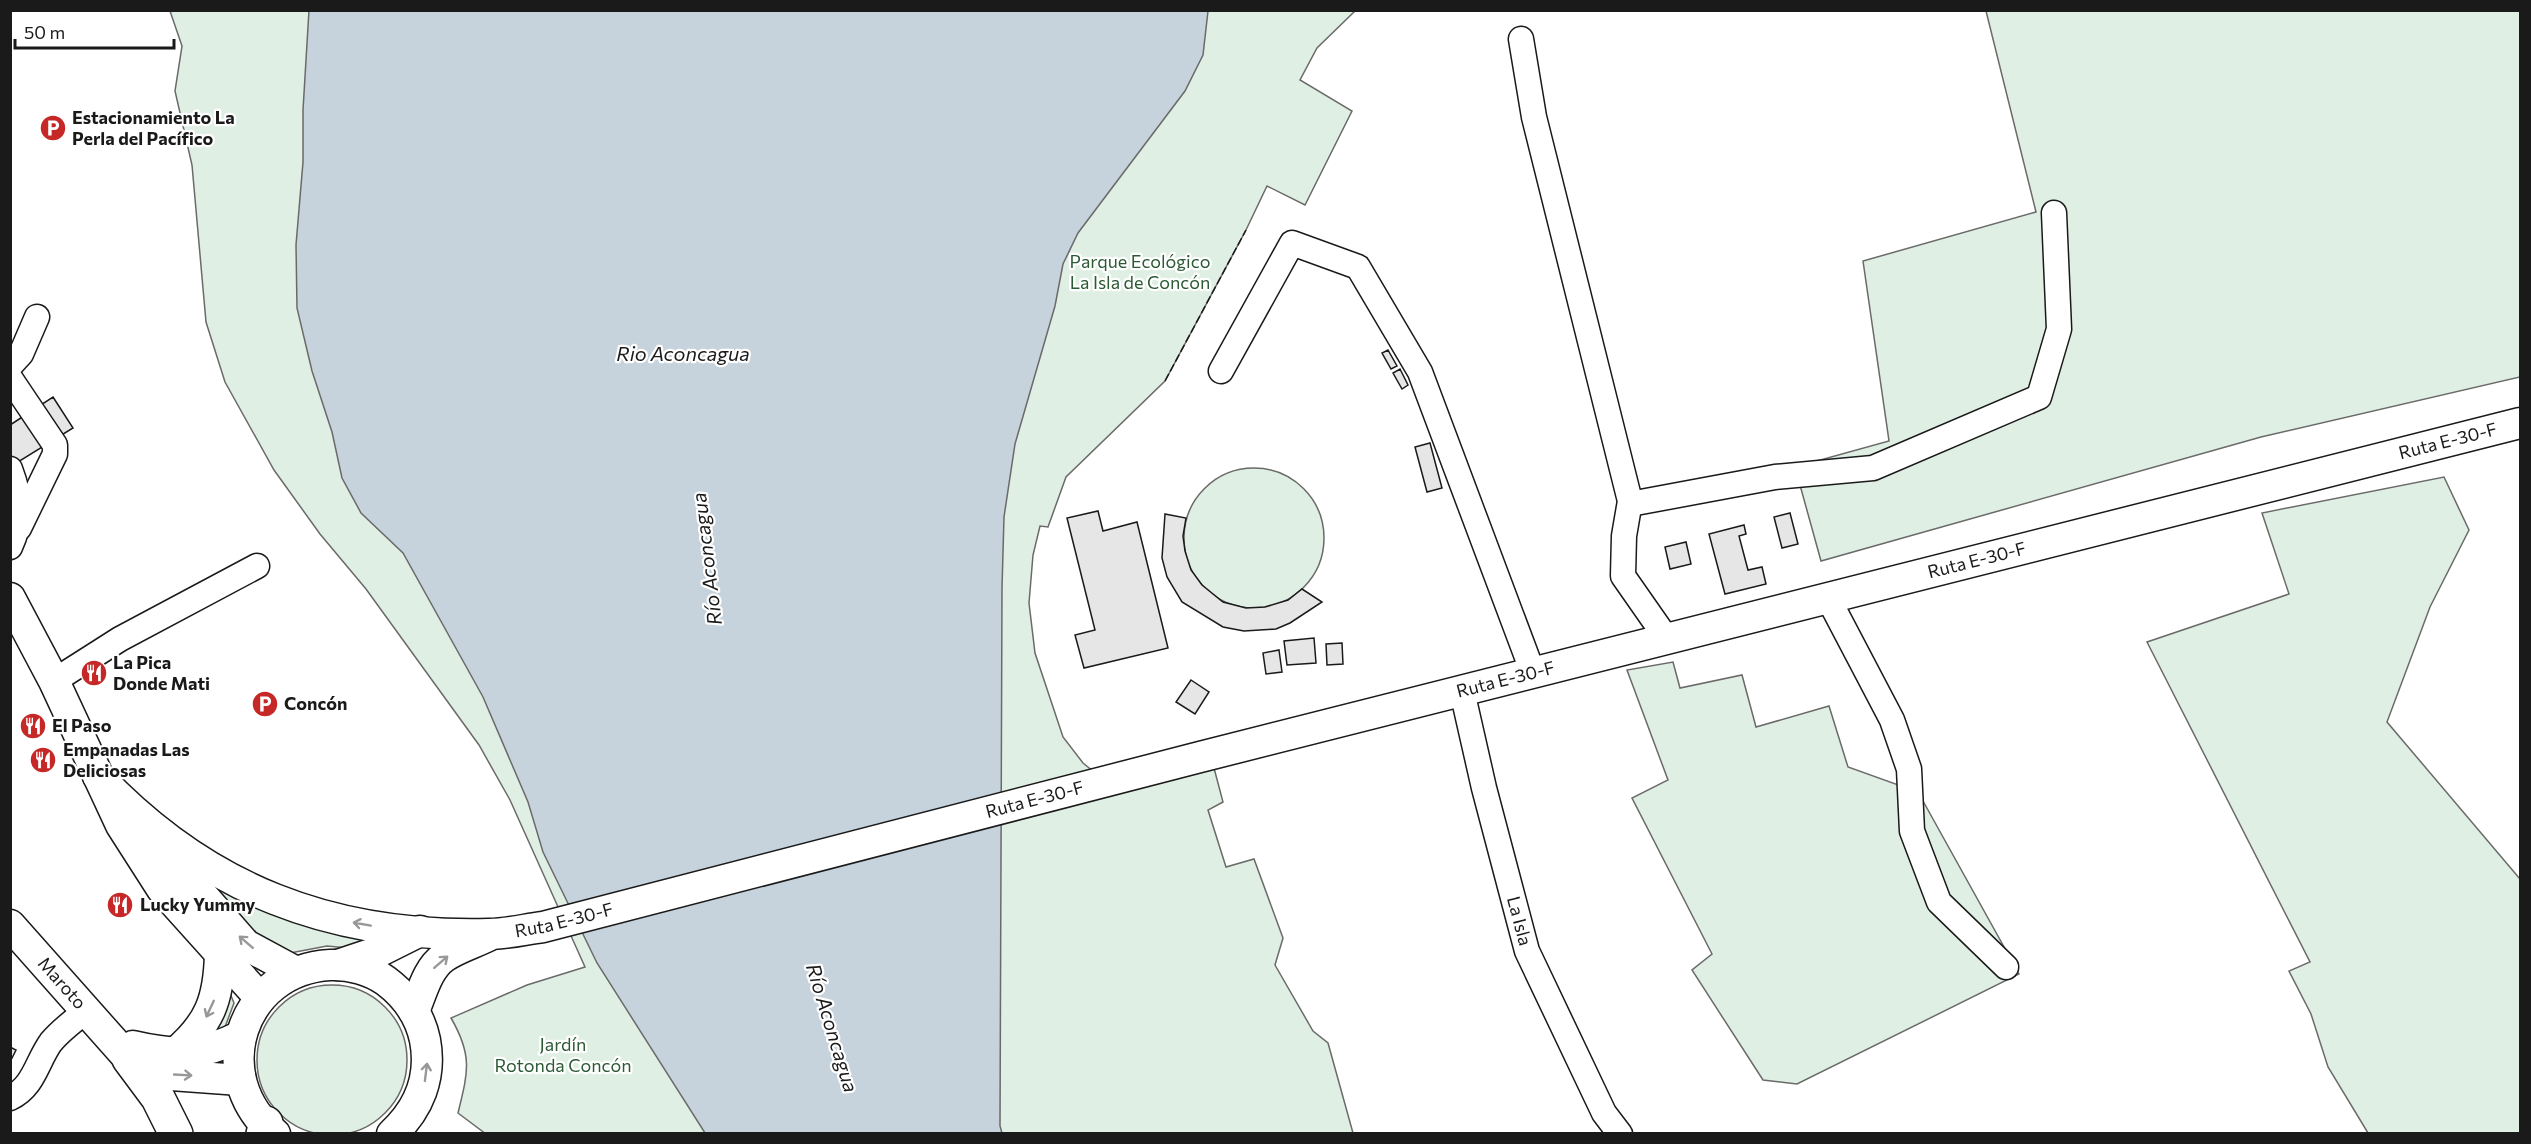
<svg xmlns="http://www.w3.org/2000/svg" width="2531" height="1144" font-family="Commissioner,sans-serif">
<style>
.green{fill:#e0efe3;stroke:#6a6a6a;stroke-width:1.5}
.water{fill:#c6d2dc;stroke:#6a6a6a;stroke-width:1.5}
.building{fill:#e6e6e6;stroke:#1a1a1a;stroke-width:1.5}
.lines{fill:none;stroke-linecap:round;stroke-linejoin:round}
.minor-casing{stroke:#1a1a1a;stroke-width:27}
.major-casing{stroke:#1a1a1a;stroke-width:33}
.highway-casing{stroke:#1a1a1a;stroke-width:36}
.minor{stroke:#fff;stroke-width:24}
.major{stroke:#fff;stroke-width:30}
.highway{stroke:#fff;stroke-width:33}
.fence{stroke:#1a1a1a;stroke-width:1.5;stroke-dasharray:8 3;stroke-linecap:butt}
.oneway{stroke:#989898}
.labels{text-anchor:middle;stroke-width:4.5;stroke-linejoin:round;paint-order:stroke}
.poi-label{font-size:18px;font-weight:bold;fill:#1a1a1a;stroke:#fff;text-anchor:start}
.park-label{font-size:18px;fill:#2b5a34;stroke:#fff}
.street-label{font-size:18px;fill:#1a1a1a;stroke:#fff}
.water-label{font-size:20px;font-style:italic;fill:#1a1a1a;stroke:#fff}
</style>
<rect width="100%" height="100%" fill="#fff"/>
<path class="green" d="M170,11h1185l-38,37 -17,32 52,31 -47,94 -38,-19 -21,44 -81,151 -99,96 -18,50 -8,-1 -7,29 -4,48 6,50 28,84 20,26 37,30 94,-25 9,34 -15,8 18,57 28,-8 29,79 -8,27 38,66 15,12 25,90 -867,1 -28,-21c10,-41 15,-57 -7,-95l76,-33 58,-18 -75,-167 -31,-55 -113,-156 -46,-55 -46,-64 -49,-88 -19,-60 -14,-157 -17,-74 7,-45z
M1986,11h534v366l-259,60 -440,124 -26,-94 94,-26 -26,-180 173,-49z
M1184 538a70 70 0 1 1 140 0a70 70 0 1 1-140 0Z
M2444,477l25,53 -39,77 -43,115 133,157v254h-152l-40,-66 -17,-53 -22,-43 21,-9 -163,-320 142,-48 -27,-81z
M1673,662l7,26 62,-13 14,52 73,-21 19,61 70,25 101,182 -222,110 -34,-4 -71,-110 20,-16 -80,-156 36,-18 -41,-110z
M211,882l162,56 -25,10 -21,-2 -42,8 -10,-3 -34,-31z
M257 1060a75 75 0 1 1 150 0a75 75 0 1 1-150 0Z
M227,986l7,17 -9,24 -9,9 -8,-5z"/>
<path class="water" d="M309,10l899,1 -5,44 -18,36 -107,142 -15,31 -8,42 -40,138 -11,73 -2,71 -2,538 2,7h-297l-108,-170 -54,-111 -15,-50 -45,-105 -80,-144 -42,-40 -19,-35 -10,-46 -20,-61 -15,-63 -1,-63 7,-83v-52z"/>
<path class="building" d="M1388,350l9,16 -6,3 -9,-16z
M1400,369l8,16 -6,4 -9,-16z
M53,397l20,31 -63,39v-42z
M1430,443l12,45 -15,4 -12,-45z
M1098,511l5,20 34,-9 31,126 -84,20 -9,-33 20,-5 -28,-112z
M1790,513l8,31 -16,4 -8,-31z
M1165,514l21,4 -3,18 2,15 6,19 11,15 21,17 23,6 19,-1 23,-7 14,-11 20,13 -32,21 -14,6 -32,2 -21,-4 -41,-25 -15,-25 -5,-19z
M1744,525l2,9 -7,2 9,34 14,-3 4,17 -41,10 -16,-60z
M1686,542l5,22 -21,5 -5,-22z
M1314,638l2,25 -29,2 -3,-24z
M1342,643l1,21 -16,1 -1,-21z
M1279,650l3,22 -16,2 -3,-21z
M1191,680l18,12 -14,22 -19,-12z
M10,1047l6,3 -6,12z"/>
<g class="lines">
<defs>
<g id="minor">
<path d="M1521,39l13,78 96,384 -6,35 -1,40 44,63"/>
<path d="M10,366l11,-12 16,-37"/>
<path d="M1221,371l71,-128 66,24 62,105 113,301"/>
<path d="M10,378l45,67v9l-36,74"/>
<path d="M10,469c11,29 13,50 0,78"/>
<path d="M1630,504l145,-27 98,-9 166,-71 20,-68 -5,-116"/>
<path d="M1828,598l64,122 17,49 3,62 27,71 67,65"/>
<path d="M54,681l66,-42 137,-73"/>
<path id="s1" d="M1462,691l22,97 43,163 77,162 16,21"/>
<path d="M10,1098c24,-11 27,-37 41,-56 10,-12 22,-21 35,-31"/>
</g>
<g id="major">
<path d="M10,598l44,83 67,144 41,64 98,109"/>
<path id="s2" d="M98,776c108,114 234,162 391,158 18,0 37,-5 54,-7l657,-170 1320,-334"/>
<path d="M159,854l22,17 65,74 50,27"/>
<path id="s3" d="M10,925l119,134 42,16 69,5"/>
<path d="M338,965l42,-14 40,-20"/>
<path d="M414,1011c8,-18 13,-42 30,-54 13,-9 30,-14 44,-21"/>
<path d="M133,1046c43,10 68,10 108,-10"/>
<path d="M174,1054c36,-30 45,-55 46,-101"/>
<path d="M275,1134c-69,-58 -34,-164 55,-169 19,-1 41,5 56,16 20,15 34,35 39,59 7,37 -6,69 -33,94"/>
</g>
<path id="highway" d="M129,1059l29,39 18,36
M263,1134l3,-11"/>
</defs>
<use href="#minor" class="minor-casing"/>
<use href="#major" class="major-casing"/>
<use href="#highway" class="highway-casing"/>
<use href="#minor" class="minor"/>
<use href="#major" class="major"/>
<use href="#highway" class="highway"/>
<path class="fence" d="M1165,381l81,-151"/>
</g>
<defs><path id="oneway-shaft" d="M-6 0H5M1.5-3L5.5 0L1.5 3" fill="none" stroke-width="1.6" stroke-linecap="round" stroke-linejoin="round" transform="scale(1.5)"/></defs>
<g class="oneway">
<use href="#oneway-shaft" transform="translate(362 924) rotate(-170)"/>
<use href="#oneway-shaft" transform="translate(246 942) rotate(-139)"/>
<use href="#oneway-shaft" transform="translate(441 962) rotate(-41)"/>
<use href="#oneway-shaft" transform="translate(210 1009) rotate(115)"/>
<use href="#oneway-shaft" transform="translate(426 1072) rotate(-83)"/>
<use href="#oneway-shaft" transform="translate(183 1075) rotate(3)"/>
</g>
<defs>
<symbol id="parking-disc" viewBox="-11 -11 22 22"><circle r="9.5" fill="#c62828" stroke="#fff"/><path d="M-3.5-5.5H1a3.5 3.5 0 0 1 0 7H-1V5.5H-3.5ZM-1-3.4V-.6H.8a1.4 1.4 0 0 0 0-2.8Z" fill="#fff"/></symbol>
<symbol id="restaurant-disc" viewBox="-11 -11 22 22"><circle r="9.5" fill="#c62828" stroke="#fff"/><path d="M-5-6h1v4h1v-4h1v4h1v-4h1v5L-1.5 .5V6h-2V.5L-5-1ZM5-6V6H3V1.5H1.5Q1.5-4 5-6Z" fill="#fff"/></symbol>
</defs>
<g fill-rule="evenodd">
<use href="#parking-disc" x="38" y="113" width="30" height="30"/>
<use href="#restaurant-disc" x="79" y="658" width="30" height="30"/>
<use href="#parking-disc" x="250" y="689" width="30" height="30"/>
<use href="#restaurant-disc" x="18" y="711" width="30" height="30"/>
<use href="#restaurant-disc" x="28" y="745" width="30" height="30"/>
<use href="#restaurant-disc" x="105" y="890" width="30" height="30"/>
</g>
<g class="labels">
<g class="poi-label">
<text x="72" y="124">Estacionamiento La<tspan x="72" dy="21">Perla del Pacífico</tspan></text>
<text x="113" y="669">La Pica<tspan x="113" dy="21">Donde Mati</tspan></text>
<text x="284" y="710">Concón</text>
<text x="52" y="732">El Paso</text>
<text x="63" y="756">Empanadas Las<tspan x="63" dy="21">Deliciosas</tspan></text>
<text x="140" y="911">Lucky Yummy</text>
</g>
<g class="park-label">
<text x="1140" y="268">Parque Ecológico<tspan x="1140" dy="21">La Isla de Concón</tspan></text>
<text x="563" y="1051">Jardín<tspan x="563" dy="21">Rotonda Concón</tspan></text>
</g>
<g class="street-label">
<text dy="6" stroke="none"><textPath href="#s2" startOffset="2456">Ruta E-30-F</textPath></text>
<text dy="6" stroke="none"><textPath href="#s2" startOffset="1970">Ruta E-30-F</textPath></text>
<text dy="6" stroke="none"><textPath href="#s2" startOffset="1484">Ruta E-30-F</textPath></text>
<text dy="6" stroke="none"><textPath href="#s2" startOffset="998">Ruta E-30-F</textPath></text>
<text dy="6" stroke="none"><textPath href="#s2" startOffset="512">Ruta E-30-F</textPath></text>
<text dy="6" stroke="none"><textPath href="#s1" startOffset="237">La Isla</textPath></text>
<text dy="6" stroke="none"><textPath href="#s3" startOffset="78">Maroto</textPath></text>
</g>
<g class="water-label">
<text x="683" y="361">Rio Aconcagua</text>
<text transform="translate(707 559) rotate(-97)" y="7">Río Aconcagua</text>
<text transform="translate(832 1028) rotate(73)" y="7">Río Aconcagua</text>
</g>
</g>
<rect width="2531" height="1144" fill="none" stroke="#1a1a1a" stroke-width="24"/>
<path d="M15 39v9h159v-9" fill="none" stroke="#1a1a1a" stroke-width="3"/>
<text x="24" y="39" font-size="18" fill="#1a1a1a" stroke="#ffffff" stroke-width="4.5" paint-order="stroke">50 m</text>
</svg>
